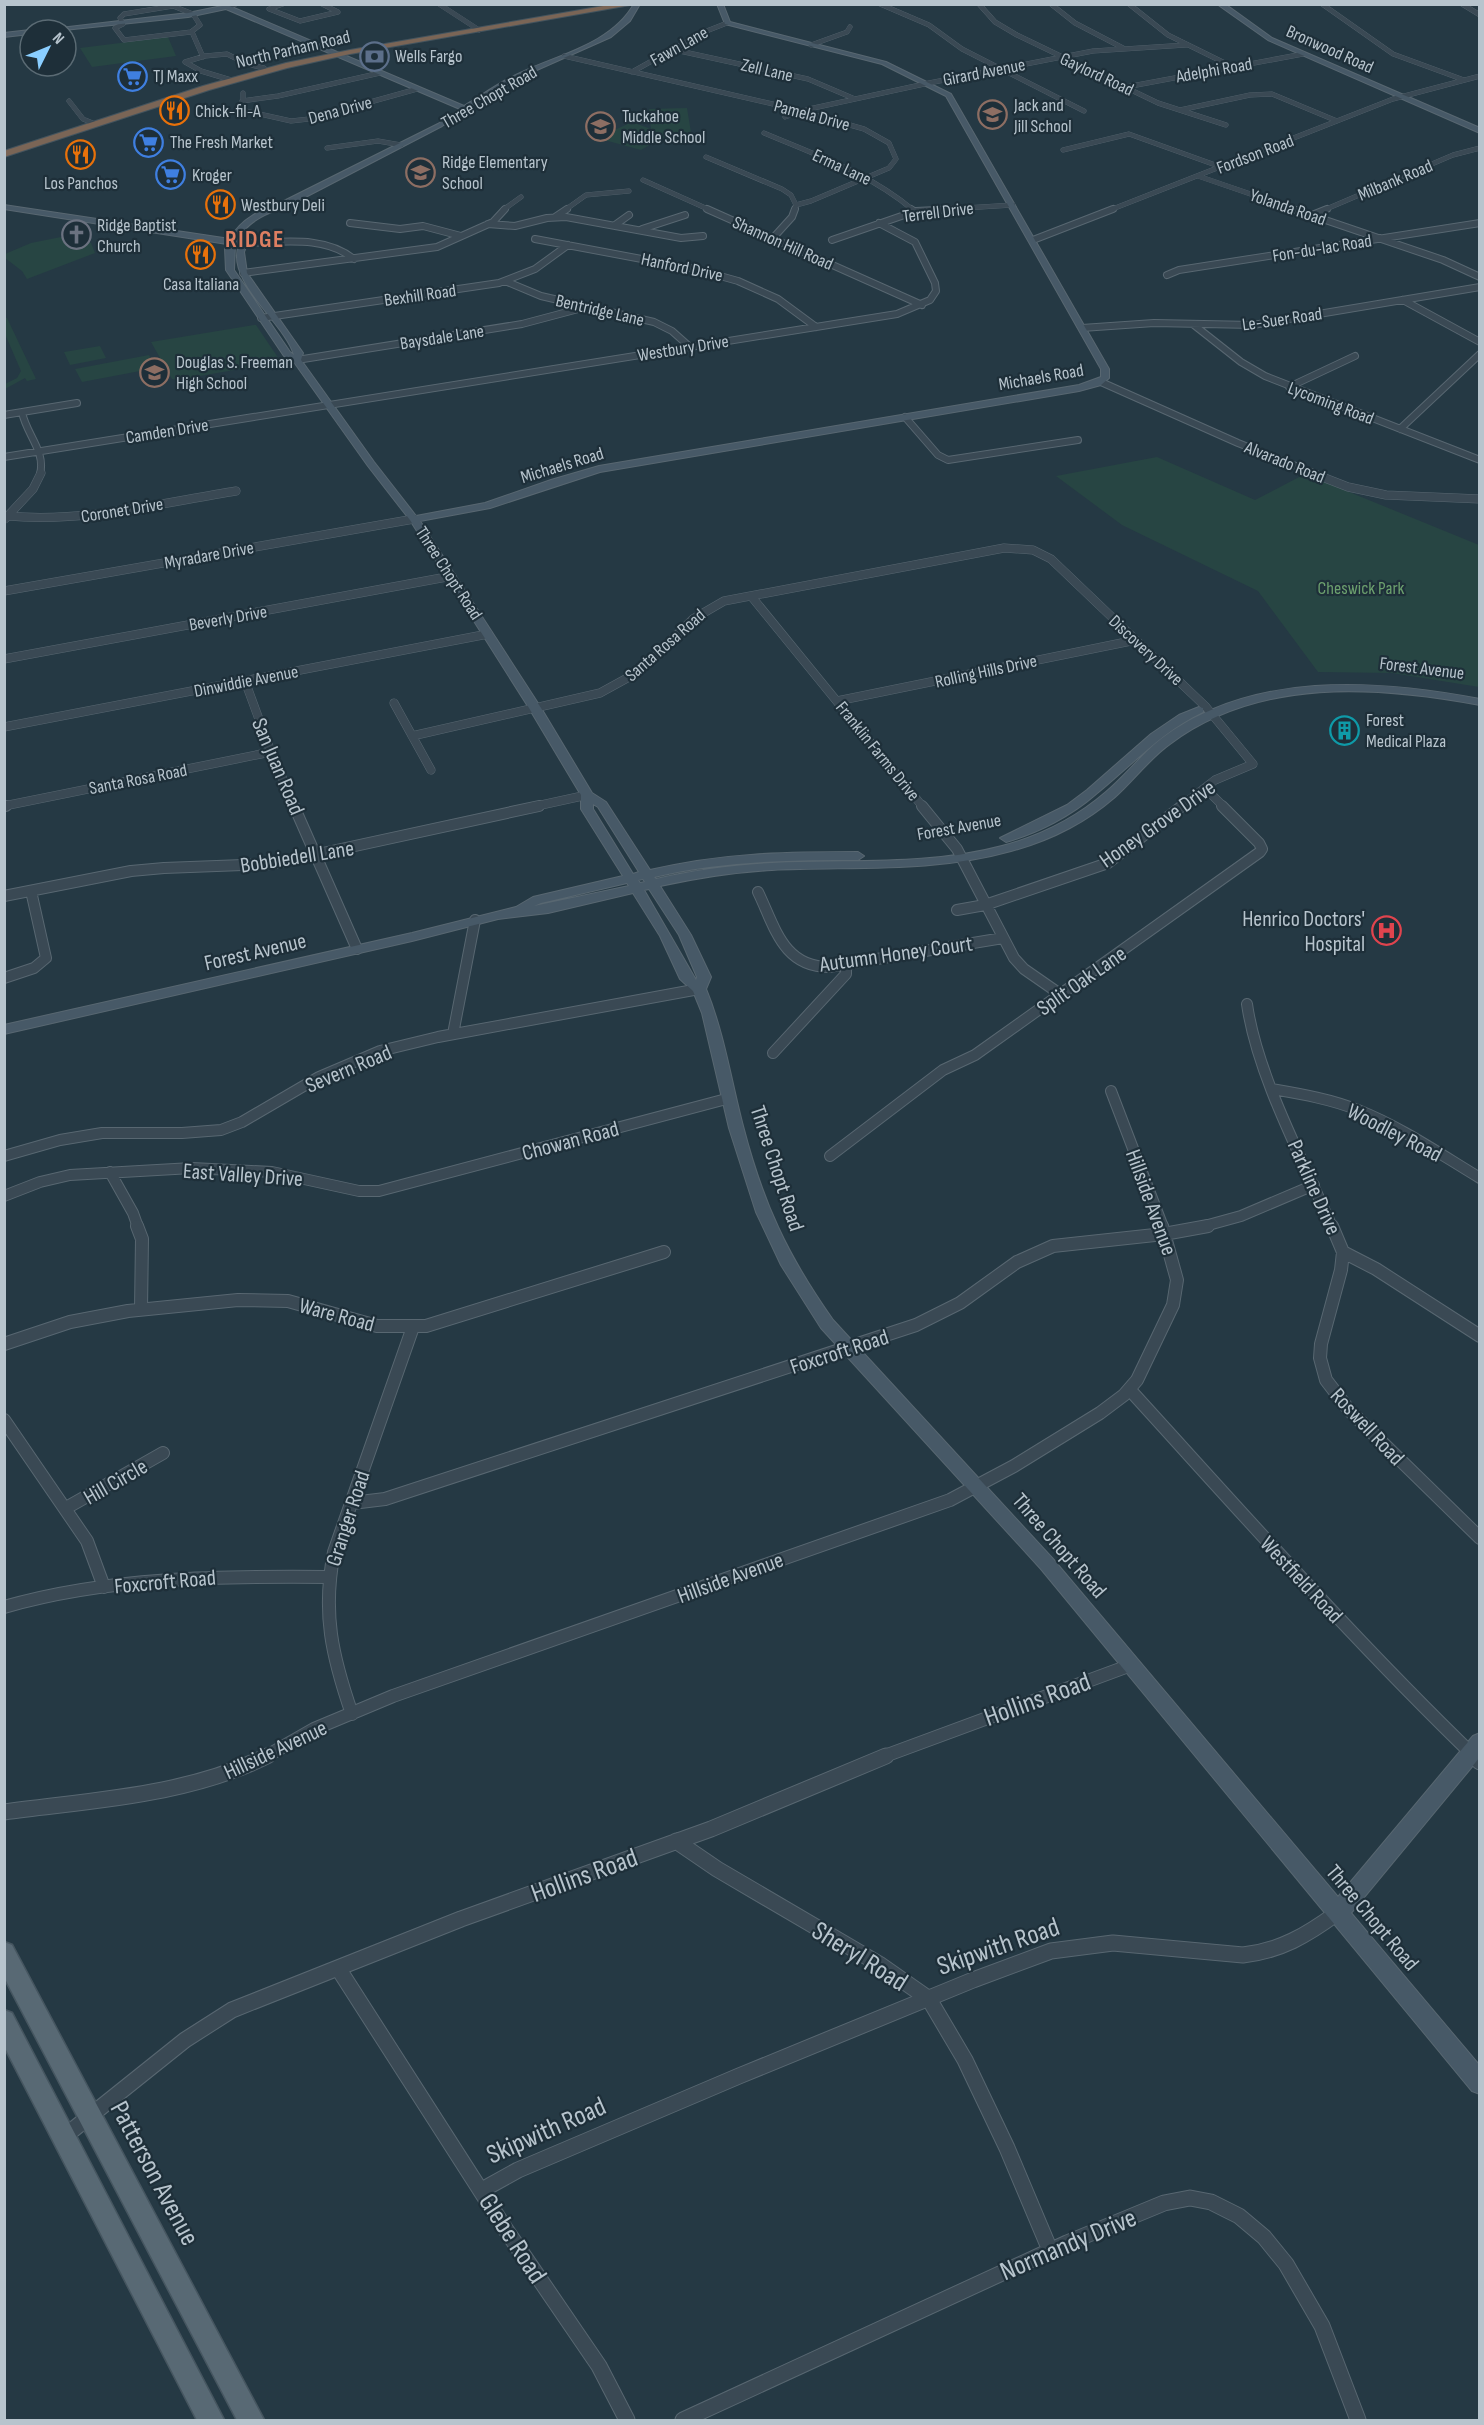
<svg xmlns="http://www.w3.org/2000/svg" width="1484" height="2425" font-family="'Sofia Sans Condensed',sans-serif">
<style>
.green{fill:#274543}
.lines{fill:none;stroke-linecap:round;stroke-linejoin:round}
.street-far5-casing{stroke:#586771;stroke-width:5}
.street-far4-casing{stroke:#586771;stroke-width:8}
.street-far3-casing{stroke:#586771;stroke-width:9}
.street-far2-casing{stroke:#586771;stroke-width:12}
.street-far1-casing{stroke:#586771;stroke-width:14}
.street-casing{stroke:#586771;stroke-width:17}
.secondary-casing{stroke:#586771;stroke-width:2}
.primary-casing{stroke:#465660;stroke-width:3}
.highway-casing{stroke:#44545e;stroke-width:2}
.street-far5{stroke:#3a4954;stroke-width:4.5}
.street-far4{stroke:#3a4954;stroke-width:6}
.street-far3{stroke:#3a4954;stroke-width:8}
.street-far2{stroke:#3a4954;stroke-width:10}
.street-far1{stroke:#3a4954;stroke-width:12}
.street{stroke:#3a4954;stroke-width:15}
.secondary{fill:#475967;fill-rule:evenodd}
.primary{fill:#586974;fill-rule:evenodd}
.highway{fill:#7a6556;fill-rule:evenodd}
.labels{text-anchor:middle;stroke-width:4.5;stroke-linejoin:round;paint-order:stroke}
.far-street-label{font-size:18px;fill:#b7c4cd;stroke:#1e2f39}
.far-poi-label{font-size:18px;fill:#b7c4cd;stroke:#1e2f39;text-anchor:start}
.far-park-label{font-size:18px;fill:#6ca06e;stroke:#1e2f39}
.street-label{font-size:22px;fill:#b7c4cd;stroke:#1e2f39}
.poi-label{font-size:22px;fill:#b7c4cd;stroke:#1e2f39;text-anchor:end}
.far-district-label{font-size:24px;font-weight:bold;letter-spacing:1.5px;fill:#dd7f62;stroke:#1e2f39}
.near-street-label{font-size:27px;fill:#b7c4cd;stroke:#1e2f39}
</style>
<rect width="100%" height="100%" fill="#253944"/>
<path class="green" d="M168,37l8,19 -84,11 -12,-19z
M687,108l5,30 -32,1 -19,11 -44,-12 35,-16 19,7 -2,-20z
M61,237l30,6 4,10 -68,26 -5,-8 -17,-13v-4l26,-11z
M5,318h2l29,61 -9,2 -2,-3 -20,11v-5l12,-6 4,-7 -16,-37z
M254,325h2l25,37 -104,18 -5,-1 -21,-37z
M100,346l6,12 -36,7 -6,-13z
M149,355l7,13 -74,14 -7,-13z
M1157,457l98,43 50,-26 174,71v142l-87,-14 -74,-1 -60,-81 -136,-66 -66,-49z"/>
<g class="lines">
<defs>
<path id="street-far5" d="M283,4l-14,5 31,12 38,-9 -16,-8
M439,4l40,26
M880,4l49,21 33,24 122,62
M979,4l16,18 22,13 141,68 68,22
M1051,4l24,19 48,25
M1129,4l39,31 65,32
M1322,4l71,50 71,26
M1462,4l18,11
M173,6l20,8 7,11 -9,7 -67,8 -9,-12 8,-4 -3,-6 4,-4z
M227,7l9,-3
M192,32l11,25
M811,45l36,-13 3,-5
M675,50l133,29 47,20
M564,56l222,51 78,22 25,14 7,16 -7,9 -78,33 -15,4
M632,72l72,-40 23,-9
M231,80l-30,-9 -16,-9 20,-6 22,-2 20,10 17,4
M1126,87l177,-33
M243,93v14l3,4 45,10 18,-2 108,-30
M69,101l14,18 12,5
M242,101l36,-5 102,-23
M1180,110l70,-15 22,-1 65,27
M785,117l24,-8 120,-26 164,-32 93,-6
M764,133c52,22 105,40 149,77
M327,148l51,-7 23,4
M1063,150l66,-16 92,33
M706,157l76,32 9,6 5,10
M1198,176l99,34
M643,180l67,30
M503,210l18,-13
M565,210l21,-15 43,-4
M794,210l2,-5
M932,210l81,-5
M1110,210l283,-111 87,-23
M1324,210l129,-55 27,-7"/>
<path id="street-far4" d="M707,209l215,96
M911,209l3,2
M1293,209l150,51 37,17
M1312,215l15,-6
M555,217l12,-8
M350,223l50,6 23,-3 38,10
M488,224l27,2 32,-8 19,-1 115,21 22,-2
M615,225l14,-10
M642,229l43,-14
M773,238l19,-21 3,-8
M535,239l160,30 43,12 40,18 38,28
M832,240l84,-29 40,-2
M1033,240l80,-31
M242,243c37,0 81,-9 112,16
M243,273l194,-26 56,-25 12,-13
M1167,275l12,-5 301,-47
M505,281l36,15 113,26 18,9 18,16
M1403,300l77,42
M261,318l238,-35 36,-14 33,-24
M1194,325l47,37 24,14 215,84
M1082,328l72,-5 99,2 227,-38
M297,360l225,-36 64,-17
M1101,382l137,61 78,31
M1289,387l66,-31
M22,412c4,22 24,39 18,62
M4,415l73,-12
M905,417l33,38 10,5 130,-20
M1400,429l80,-75
M4,457l893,-143 33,-14 6,-9 -1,-8 -20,-41 -36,-19"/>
<path id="street-far3" d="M1312,473l36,14 38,8 94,4
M8,516c76,7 153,-13 228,-25
M5,519l28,-30 8,-16
M4,591l410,-72
M751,596l172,211
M4,659l448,-83
M245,681l26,71 24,55
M837,701l299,-61
M394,703l37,67
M4,727l484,-93
M412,736l188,-43 40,-22 53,-52 31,-18 280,-53 29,2 18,9 155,148 47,57 -38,16 -35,27
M1205,788l19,19
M4,806l267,-54
M532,807l55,-12"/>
<path id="street-far2" d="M4,806h2
M294,806l63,143
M922,806l35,43 57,109 10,11 36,25
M758,892c17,35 25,75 71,75l174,-29
M4,896l127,-25 33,-3 108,-4 267,-58
M957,910l28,-5 123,-42 74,-57
M4,978l30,-10 12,-10 -15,-67
M1247,1004c10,71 56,156 85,223
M453,1034l22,-114
M773,1053l73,-79v-9
M1272,1089c29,5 59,10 86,21 43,17 82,44 122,68
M1111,1091l52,136
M4,1156l56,-16 42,-7h80l39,-3 21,-8 77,-45 61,-26 58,-14 261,-48
M830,1156l113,-86 32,-15 285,-203 2,-3 -3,-6 -37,-37
M110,1172l23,41 5,14
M4,1196l36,-14 30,-7 122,-7 80,4 87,19h20l351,-93
M1201,1227l40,-11 73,-31"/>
<path id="street-far1" d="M137,1226l5,13 -1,70
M1332,1226l11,26 33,17 104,67
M1343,1252l-2,18 -20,74 -1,14 6,22 23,30 131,128
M4,1344l66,-22 58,-11 110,-11 50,1 89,25h49l238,-74
M1130,1390c113,124 224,250 345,367
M4,1420l83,121 17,46
M352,1503l33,-4 531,-174 44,-22 57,-41 36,-16 111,-12 44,-8
M66,1508l97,-55
M4,1607c104,-30 216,-31 324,-30
M352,1714c-20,-58 -30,-101 -18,-162l79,-225
M265,1757l49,-28 79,-33 557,-196 64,-34 86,-53 24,-18 13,-15 36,-75 4,-25 -15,-54
M882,1757l249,-92"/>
<path id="street" d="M1473,1756l7,6
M4,1812c88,-12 182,-16 263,-56
M676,1841l41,28 162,95 50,35 36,61 42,88 43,102
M338,1968l166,259 95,139 28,54
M65,2136l120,-96 47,-30 229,-91 250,-90 175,-73
M482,2190l36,-20 221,-94 234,-96 78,-29 62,-8 130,12c37,-4 64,-20 94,-42
M683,2420l384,-177 97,-40 26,-5 21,4 28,14 25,21 22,27 36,62 36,94"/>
<path id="secondary" d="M634,4h6l-10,17 -19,16 -99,44 -70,45 -152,79c-21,7 -42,15 -53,35l3,1 4,-9 7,2 -7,18 3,21 56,80 -2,7 73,102 42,54 69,-13 66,-23 48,-14 480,-81 22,-8v-8l-155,-273 -64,-32 -157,-40 -8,-20h6l7,18 156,40 65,32 158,275v9l-8,7 -22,6 -479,81 -110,36 -70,13 121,187 51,85 14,9 44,68c73,-17 134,-18 208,-18l6,4 -6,4c-69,0 -136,1 -204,17l2,2c38,-9 77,-14 116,-16 77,-4 155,3 230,-17 38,-10 74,-28 104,-54 19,-16 35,-37 55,-53 90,-68 214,-60 319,-40v6c-103,-19 -221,-28 -310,39 -21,15 -36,36 -55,53 -30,26 -66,44 -104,54 -78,22 -159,15 -239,19 -38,2 -75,8 -112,16l31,49 20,42 -5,12c18,44 25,91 37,137 20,77 44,129 90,194l220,239 285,338 135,-161 7,-3v24l-129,156 129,153v28l-8,-3 -431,-522 -220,-241 -40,-63 -25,-53 -27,-84 -27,-115 -9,-22 -13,-12 -20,-43 -27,-43 -85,20 -50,6 -86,22 -408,93v-9l408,-92 104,-26 17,-10 90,-21 -42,-67v-14l-52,-87 -119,-188 -42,-54 -74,-104 -10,-6 -58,-86 -1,-22 2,-4 -223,-35v-4l226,34c11,-21 33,-30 54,-38l154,-77 22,-15 -234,-100 -38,8 -124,13h-21l145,-17 39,-8 237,101c15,-9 29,-19 44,-27 41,-23 101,-31 126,-75zM235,245h4c-14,36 46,78 55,110l-4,-3 -56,-82zM593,804l5,3 41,65 -6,2 -40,-65zM643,879l2,3 -5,1 -2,-3zM627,883l2,3 -95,20 7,-3zM649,889l30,46 18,42 -1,3 -52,-90z
M1217,4h8l47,34 208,90v5l-212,-93z
M30,30v4l-26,3v-4z
M1199,707l4,1v4c-42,20 -71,53 -107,82 -25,22 -58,39 -90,48l-6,-4 67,-33 20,-15 64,-56 28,-19z"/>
<path id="primary" d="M4,1942l8,3 252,475h-27l-233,-443z
M4,2010l8,3 212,407h-27l-193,-374z"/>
<path id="highway" d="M615,4h21l-286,50 -63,14 -78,22 -205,67v-6l199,-65 83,-23 64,-13z"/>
</defs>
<use href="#street-far5" class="street-far5-casing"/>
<use href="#street-far4" class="street-far4-casing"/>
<use href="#street-far3" class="street-far3-casing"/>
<use href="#street-far2" class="street-far2-casing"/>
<use href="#street-far1" class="street-far1-casing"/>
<use href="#street" class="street-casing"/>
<use href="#secondary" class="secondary-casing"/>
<use href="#primary" class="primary-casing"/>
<use href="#highway" class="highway-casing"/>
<use href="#street-far5" class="street-far5"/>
<use href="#street-far4" class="street-far4"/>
<use href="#street-far3" class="street-far3"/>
<use href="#street-far2" class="street-far2"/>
<use href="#street-far1" class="street-far1"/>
<use href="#street" class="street"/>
<use href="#secondary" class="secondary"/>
<use href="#primary" class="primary"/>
<use href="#highway" class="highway"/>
</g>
<defs>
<symbol id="bank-ring" viewBox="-11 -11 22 22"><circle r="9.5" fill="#1e2f39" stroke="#5c6f8a" stroke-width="1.5"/><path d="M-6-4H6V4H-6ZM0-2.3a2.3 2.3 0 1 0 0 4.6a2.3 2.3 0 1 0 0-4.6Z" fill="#5c6f8a"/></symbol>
<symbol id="supermarket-ring" viewBox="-11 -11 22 22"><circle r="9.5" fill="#1e2f39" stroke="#3f7fe0" stroke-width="1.5"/><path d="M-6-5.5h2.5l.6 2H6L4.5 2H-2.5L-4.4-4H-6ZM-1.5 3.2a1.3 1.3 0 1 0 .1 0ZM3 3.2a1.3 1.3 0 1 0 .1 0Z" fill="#3f7fe0"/></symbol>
<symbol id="restaurant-ring" viewBox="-11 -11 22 22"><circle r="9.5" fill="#1e2f39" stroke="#e8710a" stroke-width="1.5"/><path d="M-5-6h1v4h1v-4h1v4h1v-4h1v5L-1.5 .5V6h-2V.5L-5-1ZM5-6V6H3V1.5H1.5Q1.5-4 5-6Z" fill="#e8710a"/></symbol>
<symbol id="school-ring" viewBox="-11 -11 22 22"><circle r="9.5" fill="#1e2f39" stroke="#8d6e63" stroke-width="1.5"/><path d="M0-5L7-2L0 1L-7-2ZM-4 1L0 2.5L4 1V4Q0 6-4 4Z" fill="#8d6e63"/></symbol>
<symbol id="church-ring" viewBox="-11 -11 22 22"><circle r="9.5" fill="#1e2f39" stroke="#6b7280" stroke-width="1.5"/><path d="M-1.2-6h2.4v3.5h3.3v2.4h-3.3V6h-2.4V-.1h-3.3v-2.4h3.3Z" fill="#6b7280"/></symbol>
<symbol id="building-ring" viewBox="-11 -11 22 22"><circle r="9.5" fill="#1e2f39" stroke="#0f9aa8" stroke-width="1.5"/><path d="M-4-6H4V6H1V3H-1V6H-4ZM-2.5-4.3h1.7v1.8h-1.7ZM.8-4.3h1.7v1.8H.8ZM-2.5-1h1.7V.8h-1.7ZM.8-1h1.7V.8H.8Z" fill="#0f9aa8"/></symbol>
<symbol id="hospital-ring" viewBox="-11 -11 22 22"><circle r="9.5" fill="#1e2f39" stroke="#e0444e" stroke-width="1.5"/><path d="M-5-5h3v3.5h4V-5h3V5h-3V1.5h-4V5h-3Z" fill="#e0444e"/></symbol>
</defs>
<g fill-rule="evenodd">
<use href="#bank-ring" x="358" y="40" width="33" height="33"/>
<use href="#supermarket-ring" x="116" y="60" width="33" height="33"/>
<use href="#restaurant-ring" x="158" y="94" width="33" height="33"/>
<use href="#school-ring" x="976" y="98" width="33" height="33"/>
<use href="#school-ring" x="584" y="110" width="33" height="33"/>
<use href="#supermarket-ring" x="132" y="126" width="33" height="33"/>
<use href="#restaurant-ring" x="64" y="138" width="33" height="33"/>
<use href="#school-ring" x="404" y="156" width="33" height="33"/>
<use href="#supermarket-ring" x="154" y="158" width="33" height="33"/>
<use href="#restaurant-ring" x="204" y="188" width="33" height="33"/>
<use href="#church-ring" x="60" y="218" width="33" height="33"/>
<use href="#restaurant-ring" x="184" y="238" width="33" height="33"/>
<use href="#school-ring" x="138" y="356" width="33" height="33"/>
<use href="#building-ring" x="1328" y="714" width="33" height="33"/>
<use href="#hospital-ring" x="1370" y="914" width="33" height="33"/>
</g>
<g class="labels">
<g class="far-street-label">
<text transform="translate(679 46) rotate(-29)" y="6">Fawn Lane</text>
<text transform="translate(293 49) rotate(-13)" y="6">North Parham Road</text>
<text transform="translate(1330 49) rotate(24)" y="6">Bronwood Road</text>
<text transform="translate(767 70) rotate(13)" y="6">Zell Lane</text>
<text transform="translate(1214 70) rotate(-10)" y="6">Adelphi Road</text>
<text transform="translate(984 72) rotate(-11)" y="6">Girard Avenue</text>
<text transform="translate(1097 74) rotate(25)" y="6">Gaylord Road</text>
<text transform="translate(489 97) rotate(-30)" y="6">Three Chopt Road</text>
<text transform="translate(340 110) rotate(-15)" y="6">Dena Drive</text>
<text transform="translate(812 115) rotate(15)" y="6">Pamela Drive</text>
<text transform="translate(1255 154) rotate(-21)" y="6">Fordson Road</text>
<text transform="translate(842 167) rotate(25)" y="6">Erma Lane</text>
<text transform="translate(1395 180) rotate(-23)" y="6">Milbank Road</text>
<text transform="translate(1288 207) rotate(19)" y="6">Yolanda Road</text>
<text transform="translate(938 212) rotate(-7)" y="6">Terrell Drive</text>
<text transform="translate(783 243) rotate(24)" y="6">Shannon Hill Road</text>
<text transform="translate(1322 248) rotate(-9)" y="6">Fon-du-lac Road</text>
<text transform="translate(682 267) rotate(12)" y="6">Hanford Drive</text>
<text transform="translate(420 295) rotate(-8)" y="6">Bexhill Road</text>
<text transform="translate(600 310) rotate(13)" y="6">Bentridge Lane</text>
<text transform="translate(1282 319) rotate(-8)" y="6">Le-Suer Road</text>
<text transform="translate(442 337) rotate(-9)" y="6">Baysdale Lane</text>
<text transform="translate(683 348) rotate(-9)" y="6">Westbury Drive</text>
<text transform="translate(1041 377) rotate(-10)" y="6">Michaels Road</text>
<text transform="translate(1331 403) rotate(21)" y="6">Lycoming Road</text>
<text transform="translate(167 431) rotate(-9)" y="6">Camden Drive</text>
<text transform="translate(1285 462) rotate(22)" y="6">Alvarado Road</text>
<text transform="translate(562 465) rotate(-17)" y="6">Michaels Road</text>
<text transform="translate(122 510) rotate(-9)" y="6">Coronet Drive</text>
<text transform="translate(209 555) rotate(-10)" y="6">Myradare Drive</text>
<text transform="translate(449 573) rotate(57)" y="6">Three Chopt Road</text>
<text transform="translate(228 618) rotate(-10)" y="6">Beverly Drive</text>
<text transform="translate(665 645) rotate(-41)" y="6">Santa Rosa Road</text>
<text transform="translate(1146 650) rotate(43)" y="6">Discovery Drive</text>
<text transform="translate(1422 668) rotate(7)" y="6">Forest Avenue</text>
<text transform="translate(986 671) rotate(-12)" y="6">Rolling Hills Drive</text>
<text transform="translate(246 681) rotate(-11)" y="6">Dinwiddie Avenue</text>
<text transform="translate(878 751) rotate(51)" y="6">Franklin Farms Drive</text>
<text transform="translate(138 779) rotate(-11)" y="6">Santa Rosa Road</text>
<text transform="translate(959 827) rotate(-10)" y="6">Forest Avenue</text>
</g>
<g class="far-poi-label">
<text x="395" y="62">Wells Fargo</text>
<text x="153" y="82">TJ Maxx</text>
<text x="1014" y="111">Jack and<tspan x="1014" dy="21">Jill School</tspan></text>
<text x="195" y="117">Chick-fil-A</text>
<text x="622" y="122">Tuckahoe<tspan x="622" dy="21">Middle School</tspan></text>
<text x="170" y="148">The Fresh Market</text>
<text x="442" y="168">Ridge Elementary<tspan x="442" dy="21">School</tspan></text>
<text x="192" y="181">Kroger</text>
<text x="81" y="189" text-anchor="middle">Los Panchos</text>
<text x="241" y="211">Westbury Deli</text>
<text x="97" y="231">Ridge Baptist<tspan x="97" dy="21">Church</tspan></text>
<text x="201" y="290" text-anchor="middle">Casa Italiana</text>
<text x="176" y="368">Douglas S. Freeman<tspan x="176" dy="21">High School</tspan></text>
<text x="1366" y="726">Forest<tspan x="1366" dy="21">Medical Plaza</tspan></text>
</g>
<g class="far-park-label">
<text x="1361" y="594">Cheswick Park</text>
</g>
<g class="street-label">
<text transform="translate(279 766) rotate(67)" y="8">San Juan Road</text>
<text transform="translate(1157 823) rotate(-35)" y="8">Honey Grove Drive</text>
<text transform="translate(297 856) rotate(-9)" y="8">Bobbiedell Lane</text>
<text transform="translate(255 951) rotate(-13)" y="8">Forest Avenue</text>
<text transform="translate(896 953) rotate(-8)" y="8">Autumn Honey Court</text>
<text transform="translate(1081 980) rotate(-35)" y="8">Split Oak Lane</text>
<text transform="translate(348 1068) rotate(-23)" y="8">Severn Road</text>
<text transform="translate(1395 1132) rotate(27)" y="8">Woodley Road</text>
<text transform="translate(570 1140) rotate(-15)" y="8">Chowan Road</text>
<text transform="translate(778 1168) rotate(72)" y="8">Three Chopt Road</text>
<text transform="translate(243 1174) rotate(4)" y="8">East Valley Drive</text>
<text transform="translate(1315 1187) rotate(66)" y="8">Parkline Drive</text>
<text transform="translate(1152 1202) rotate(70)" y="8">Hillside Avenue</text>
<text transform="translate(337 1314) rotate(15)" y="8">Ware Road</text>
<text transform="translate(839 1351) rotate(-18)" y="8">Foxcroft Road</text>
<text transform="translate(1368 1426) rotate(47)" y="8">Roswell Road</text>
<text transform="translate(115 1481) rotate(-30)" y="8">Hill Circle</text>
<text transform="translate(347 1518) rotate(-72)" y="8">Granger Road</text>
<text transform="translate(1060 1545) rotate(49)" y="8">Three Chopt Road</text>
<text transform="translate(730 1577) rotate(-20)" y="8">Hillside Avenue</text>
<text transform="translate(1302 1579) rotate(47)" y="8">Westfield Road</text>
<text transform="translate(165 1581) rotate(-5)" y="8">Foxcroft Road</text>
<text transform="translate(275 1749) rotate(-25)" y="8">Hillside Avenue</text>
<text transform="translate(1373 1917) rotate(50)" y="8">Three Chopt Road</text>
</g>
<g class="poi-label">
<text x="1365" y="926">Henrico Doctors'<tspan x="1365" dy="25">Hospital</tspan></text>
</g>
<g class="far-district-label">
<text x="255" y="247">RIDGE</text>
</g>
<g class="near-street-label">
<text transform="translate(1037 1699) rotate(-20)" y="9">Hollins Road</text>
<text transform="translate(584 1875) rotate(-20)" y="9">Hollins Road</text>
<text transform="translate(998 1946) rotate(-19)" y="9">Skipwith Road</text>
<text transform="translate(860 1956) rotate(32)" y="9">Sheryl Road</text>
<text transform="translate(546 2130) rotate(-24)" y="9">Skipwith Road</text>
<text transform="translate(155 2173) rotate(62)" y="9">Patterson Avenue</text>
<text transform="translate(513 2238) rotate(57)" y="9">Glebe Road</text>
<text transform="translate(1068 2244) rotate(-23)" y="9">Normandy Drive</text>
</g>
</g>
<rect width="1484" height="2425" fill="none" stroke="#b7c4cd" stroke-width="12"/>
<g transform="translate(48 48) rotate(47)"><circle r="28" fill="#1e2f39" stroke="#5b6b74" stroke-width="1.5"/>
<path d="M0-4.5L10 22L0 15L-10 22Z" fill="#8aceff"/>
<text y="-9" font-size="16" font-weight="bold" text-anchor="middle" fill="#b7c4cd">N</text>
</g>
</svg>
